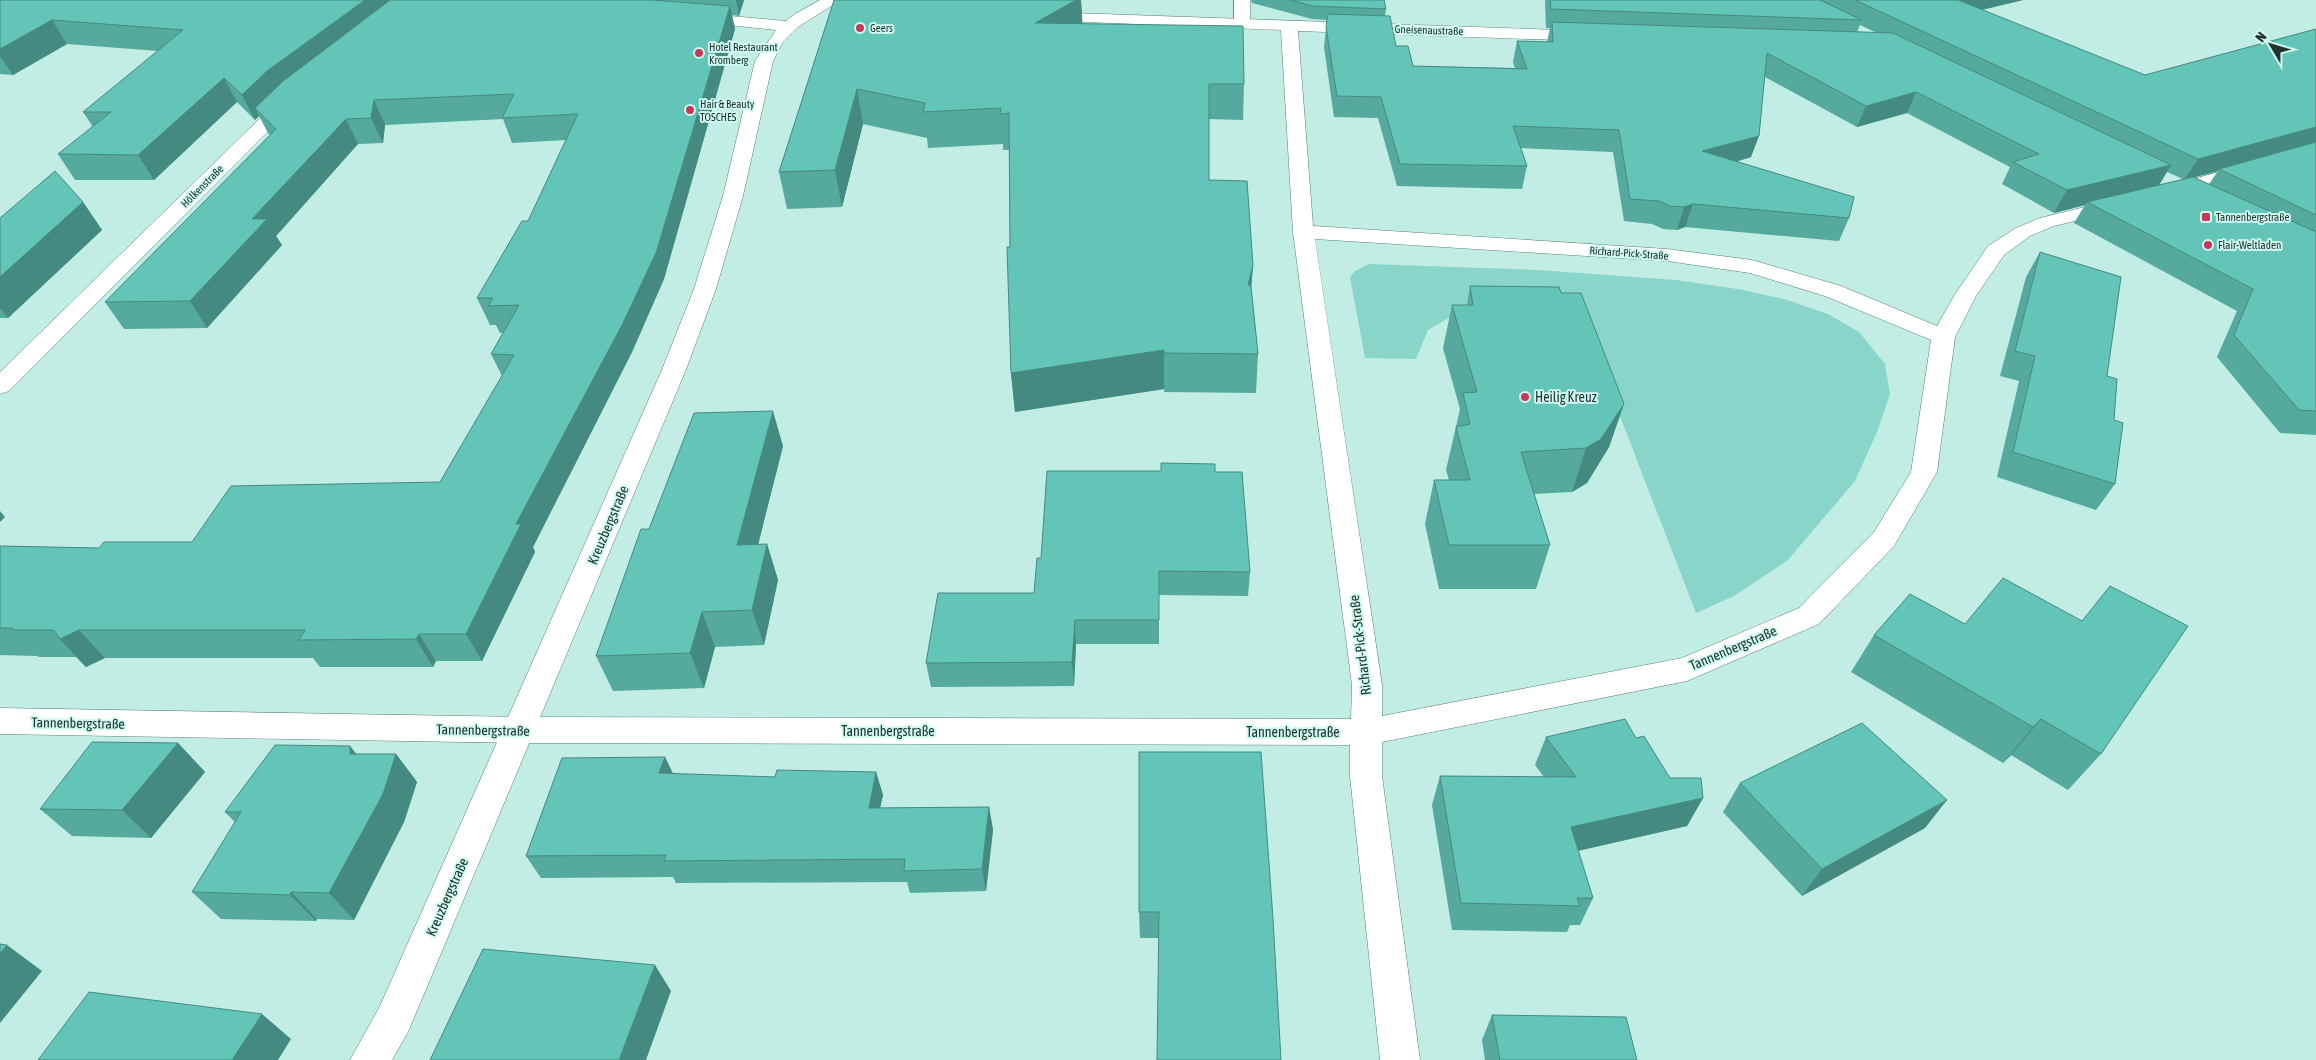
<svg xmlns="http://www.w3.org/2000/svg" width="2316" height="1060" font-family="'Asap Condensed',sans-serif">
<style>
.green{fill:#8ad5c9}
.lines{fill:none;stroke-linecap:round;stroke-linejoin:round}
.service-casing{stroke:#567f78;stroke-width:1}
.minor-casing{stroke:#567f78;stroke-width:1}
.tertiary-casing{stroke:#567f78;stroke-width:1}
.secondary-casing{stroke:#567f78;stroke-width:1}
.service{fill:#fff;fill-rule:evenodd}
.minor{fill:#fff;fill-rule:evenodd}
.tertiary{fill:#fff;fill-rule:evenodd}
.secondary{fill:#fff;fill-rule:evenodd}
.wall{fill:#55a99d;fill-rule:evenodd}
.shaded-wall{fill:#458a80}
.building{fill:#63c5b7;stroke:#458a80}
.poi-dot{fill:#c83854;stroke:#cefaf2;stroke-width:2}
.labels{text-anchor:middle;stroke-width:4;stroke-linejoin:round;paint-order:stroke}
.far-poi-label{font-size:11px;fill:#21322f;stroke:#cefaf2;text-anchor:start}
.far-street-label{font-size:11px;fill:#21322f;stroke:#cefaf2}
.poi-label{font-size:14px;fill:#21322f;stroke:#cefaf2;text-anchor:start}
.street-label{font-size:14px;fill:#21322f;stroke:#cefaf2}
</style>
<rect width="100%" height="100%" fill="#c1ede5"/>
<path class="green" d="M1369,264l169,6 138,10 62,9 46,10 44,15 31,18 26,32 5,30 -13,38 -22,49 -68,80 -53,35 -38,17 -114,-295 -123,-6 -31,18 -12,29 -51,-1 -15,-81 5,-6z"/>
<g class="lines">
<defs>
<path id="service" d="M1234,0h16v23l-2,3 -6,2 -8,-5z"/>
<path id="minor" d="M1045,12l542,19 6,1 2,4 -2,4 -6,1 -289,-10 15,195 354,23 85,11 89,26 96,40 17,-30 34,-50 28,-18 24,-10 77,-19 7,2 3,4 -3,4 -70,17 -24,10 -26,19 -28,41 -21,41 -18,135 -43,74 -75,78 -132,57 -305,61v34l38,284h-40l-30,-284v-31l-830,-2 -520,-9v-26l520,9 831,2 1,-34 -59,-453 -12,-202 -242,-10 -2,-3 2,-3zM1315,239l352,22 83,12 75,23 106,44 -20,132 -37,60 -75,76 -117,50 -300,58v-31z
M290,94l6,1 3,4 -3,4 -287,288 -9,3v-22l284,-277z
M2316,145v12l-148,41 -7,-2 -3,-4 3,-4z"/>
<path id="tertiary" d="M696,13l90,8 6,2 2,3 -2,3 -6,2 -96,-10 -2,-3 2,-3z"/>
<path id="secondary" d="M820,0h21l-43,27 -15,15 -10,19 -30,135 -27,93 -31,83 -277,660 -16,28h-42l30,-54 281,-634 33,-83 29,-93 32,-135 23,-34 17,-13z"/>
</defs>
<use href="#service" class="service-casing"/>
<use href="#minor" class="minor-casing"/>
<use href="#tertiary" class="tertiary-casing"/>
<use href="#secondary" class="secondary-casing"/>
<use href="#service" class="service"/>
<use href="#minor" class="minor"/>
<use href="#tertiary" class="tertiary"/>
<use href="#secondary" class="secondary"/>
</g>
<path class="wall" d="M0,0h744l-5,16 -7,-1 3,14 -71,250 -32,73 -99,195 2,5 -53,109h-46l-3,6h-113l-7,-9h-208l-19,9 -10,-10h-37l-2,-1 -37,-1v-109l99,2 93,-6 248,-60 62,-106 -11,-22 12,-21h-3l-4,-8h-6l-13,-27 51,-77 38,-81 -54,3 -9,-24 -118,6 -2,18 -25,1 -82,92 6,9 -75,83 -83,1 -19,-27 165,-167 -2,-2 -9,-17 -4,4 -18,-18 -83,78h-79l-17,-26 35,-27 -10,-15 75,-61 -91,-7 -54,31 -13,-1z
M834,0h247l1,23 162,61 -1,36 -34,-1v61l44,85 -2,23 7,66 -2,39 -92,-1v-3l-149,23 -4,-39 -2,-223h-6v-6l-75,4 -1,-10 -64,-14 -21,83 -55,2 -8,-37z
M1251,0h133l2,9 -1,7 11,30 17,20 102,2 -2,-6 4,-21 30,1 3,-14h-4l-1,-28h478l-41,10 163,65 171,-46v406l-36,-2 -63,-76 20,-46 -163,-88 11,-18 -31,8 -52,-29 8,-17 -103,-54 -50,14 -92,-50 -14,80 -15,5 113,56 -10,23 -154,-14 -8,3 -14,-1 -11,-5 -28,-3 -11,-69 -92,-4 6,18 -5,23 -125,-3 -19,-68 -44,-1 -10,-70 3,-27 -15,-1 -60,-16zM1860,25l17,8 -20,-1zM2218,171l-9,13 -15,-7zM2167,172l16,7 -24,6z
M83,202l19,28 -94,88h-8v-100z
M2040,252l67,124 7,44 1,64 -19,26 -99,-33 22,-96 -19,-5 26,-99z
M1470,286l91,7 63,111 -15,43 -22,36 -15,9 -38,2 16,51 -14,44h-97l-14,-65 9,-44h15l-3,-10 14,-61 -17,-61 9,-43h15z
M783,446l-25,99 9,-1 11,36 -14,65 -49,2 -11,41 -91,3 -17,-35 53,-127z
M1215,472l35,100 -2,24 -89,-1v49h-83l-2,42 -143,1 -5,-24 108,-70z
M1910,594l191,160 -33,36 -57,-35 -8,8 -152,-91 23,-37z
M1546,737l90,1 34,40 33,20 -16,28 -109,25 15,47 -13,27h-10l-3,7 -115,-2 -20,-125 8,-29 104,1 -9,-12z
M178,743l27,29 -54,66 -79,-2 -32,-27z
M350,746l6,8h40l21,28 -13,40 -50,98 -37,-1 -1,2 -95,-2 -29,-27 43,-70 -10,-10z
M1261,752l-102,186h-19l-1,-26z
M665,757l8,17 102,3 101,-5 7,23 -3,13 109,-1 4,23 -7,61 -76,2 -3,-11 -231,1 -3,-6 -132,1 -15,-22z
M1740,783l185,45 -123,68 -79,-84z
M1492,1015l145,45h-152l-3,-20z"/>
<path class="shaded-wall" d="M365,0h40l-150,108 4,8 -4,4 -13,-25 25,-24z
M736,0h8l-5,16z
M1076,0h5l2,31 -48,-8z
M1955,0h68l-76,18z
M730,6l5,23 -71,250 -32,73 -99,195 2,5 -53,109 -16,-27 50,-110z
M52,20l15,24 -54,31 -13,-19v-7z
M224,78l13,24 -83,78 -16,-25z
M857,89l6,35 -21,83 -7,-37z
M1916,92l-9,21 -50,14 9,-21z
M374,100l11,25 -2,18 -12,-25z
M346,119l12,25 -82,92 6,9 -75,83 -17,-27 62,-82z
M2316,127v17l-97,25 -1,2 -34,9 14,-21z
M1759,136l-8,21 -56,16 7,-22z
M2171,165l-13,22 -71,15 -2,3 -31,8 13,-23z
M83,202l19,28 -94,88 -8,-10v-31z
M1693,204l-8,23 -8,3 7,-23z
M1253,265l-3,38 -2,-18z
M1164,350v39l-149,23 -4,-39z
M1624,404l-15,43 -22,36 -15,9 14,-44z
M773,411l10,35 -34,134 -12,-35z
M0,511l5,6 -5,5z
M767,544l11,36 -14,65 -12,-35z
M702,612l13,35 -11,41 -14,-35z
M1075,620l1,24 -2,42 -2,-24z
M79,630l26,28 -19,9 -26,-28z
M419,634l17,27 -3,6 -17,-28z
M2041,719l-30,36 -8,8 30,-36z
M178,743l27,29 -54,66 -29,-28z
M350,746l22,28 -22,-20z
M396,754l21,28 -13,40 -50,98 -25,-27z
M665,757l11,23 -17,-7z
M876,772l7,23 -8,35 -6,-22z
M1703,798l-16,28 -128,29 12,-28z
M1947,800l-22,28 -123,68 20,-27z
M989,807l4,23 -7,61 -4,-22z
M291,892l26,27 -1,2 -26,-26z
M7,945l35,26 -42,52v-70z
M655,965l16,26 -25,69h-27z
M262,1014l29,25 -13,21h-46z"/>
<path class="building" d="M0,0h365l-98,71 -25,24 -18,-17 -86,77 -80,-1 53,-42h-28l100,-82 -131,-10 -52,29z
M390,0h262l78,6 -74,247 -34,72 -106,199h5l-55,110h-47l-3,5 -117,1 6,-10h-226l-19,9 -6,-9h-42l1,-2h-13v-82l99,2 5,-6h88l39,-56 209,-4 74,-127 -23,-1 28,-49 -31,1 5,-8h-16l45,-77h6l50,-107 -76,4 12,-24 -140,6 -3,18 -25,1 -94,100h15l-77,82 -85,1 171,-173 -21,-21 27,-26z
M834,0h242l-41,23 208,3 1,58h-35v96l38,1 6,84 -5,20 3,1 7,68 -94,-1v-3l-153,23 -4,-126h3l-1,-134 -9,1 1,-6 -78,4 2,-9 -68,-14 -22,81 -56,2z
M1290,0h94l2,9 -73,-3z
M1550,0h270l42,20 -311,-11z
M1855,0h103l187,75 171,-46v98l-118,32z
M1328,14l62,2 6,30h12l5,20 114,3 -10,-28 36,1 -1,-20 341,11 278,132 -104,25 -54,-28 26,-8 -123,-62 -50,14 -99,-53 -8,83 -57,15 152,46 -5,21 -156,-14 -9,3 -14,-1 -11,-5 -29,-2 -11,-69 -106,-4 14,40 -127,-2 -19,-67 -44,-1 -11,-69z
M2316,142v73l-97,-46z
M55,171l28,31 -83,75v-59z
M2193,177l123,55v179l-17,-1 -65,-75 19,-46 -166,-87z
M2040,252l81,25 -14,99 10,3 -3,41 9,3 -8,61 -102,-32 22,-96 -20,-5z
M1470,286l89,1 2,6h20l43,111 -23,35 -15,9 -65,4 29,93h-101l-15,-65h36l-14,-53 14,-3 -7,-31 14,-1 -25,-87h21z
M773,411l-36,134 30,-1 -15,66 -50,2 -12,41 -94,3 45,-127h8l45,-116z
M1161,463l54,1v8h27l8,100 -91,-1v49h-84l-3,42 -146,1 12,-70h96l3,-35h4l6,-87h114z
M2003,578l79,43 28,-35 78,40 -87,128 -60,-35 -8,8 -159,-92 36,-41 55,30z
M1625,719l11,19 8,-2 26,42h31l2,20 -132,29 22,71h-16l3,8 -119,-3 -21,-127 136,1 -30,-40z
M1862,723l85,77 -125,69 -82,-86z
M92,742l86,1 -56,67 -82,-1z
M275,745l75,1v8h46l-13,40 -54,99 -38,-1 -1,3 -98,-3 49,-80h-16z
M1139,752h122l12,167 8,141h-124l2,-148h-20z
M665,757l-6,16 116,4 2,-7 99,2 -7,36 120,-1 -7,62 -78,2 1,-12 -241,2 2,-6 -140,1 36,-98z
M0,944l7,1 -7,8z
M483,949l172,16 -36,95h-189z
M89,992l173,22 -30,46h-194z
M1492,1015l134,2 11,43h-137z"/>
<g class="poi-dot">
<circle cx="860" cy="28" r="5"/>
<circle cx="699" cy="53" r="5"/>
<circle cx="690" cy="110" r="5"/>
<rect x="2201" y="212" width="10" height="10" rx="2.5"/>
<circle cx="2208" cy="245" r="5"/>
<circle cx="1525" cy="397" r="5"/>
</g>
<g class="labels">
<g class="far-poi-label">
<text x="870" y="32">Geers</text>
<text x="709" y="51">Hotel Restaurant<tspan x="709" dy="13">Kromberg</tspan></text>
<text x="700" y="108">Hair &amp; Beauty<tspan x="700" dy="13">TOSCHES</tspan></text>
<text x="2216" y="221">Tannenbergstraße</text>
<text x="2218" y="249">Flair-Weltladen</text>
</g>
<g class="far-street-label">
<text transform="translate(1429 30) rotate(2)" y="4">Gneisenaustraße</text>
<text transform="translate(202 186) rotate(-45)" y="4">Hölkenstraße</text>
<text transform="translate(1629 253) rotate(4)" y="4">Richard-Pick-Straße</text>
</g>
<g class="poi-label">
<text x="1535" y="402">Heilig Kreuz</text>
</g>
<g class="street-label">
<text transform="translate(608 525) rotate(-67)" y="5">Kreuzbergstraße</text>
<text transform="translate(1360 645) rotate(-97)" y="5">Richard-Pick-Straße</text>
<text transform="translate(1733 648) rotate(-23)" y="5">Tannenbergstraße</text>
<text transform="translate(78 723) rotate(1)" y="5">Tannenbergstraße</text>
<text transform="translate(483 730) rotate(1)" y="5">Tannenbergstraße</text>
<text x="888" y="736">Tannenbergstraße</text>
<text x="1293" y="737">Tannenbergstraße</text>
<text transform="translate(447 897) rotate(-66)" y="5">Kreuzbergstraße</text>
</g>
</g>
<g transform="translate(2271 45) rotate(308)" stroke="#cefaf2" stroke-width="4" paint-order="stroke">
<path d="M0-4L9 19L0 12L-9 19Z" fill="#21322f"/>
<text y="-8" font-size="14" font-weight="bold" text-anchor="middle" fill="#21322f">N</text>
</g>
</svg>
